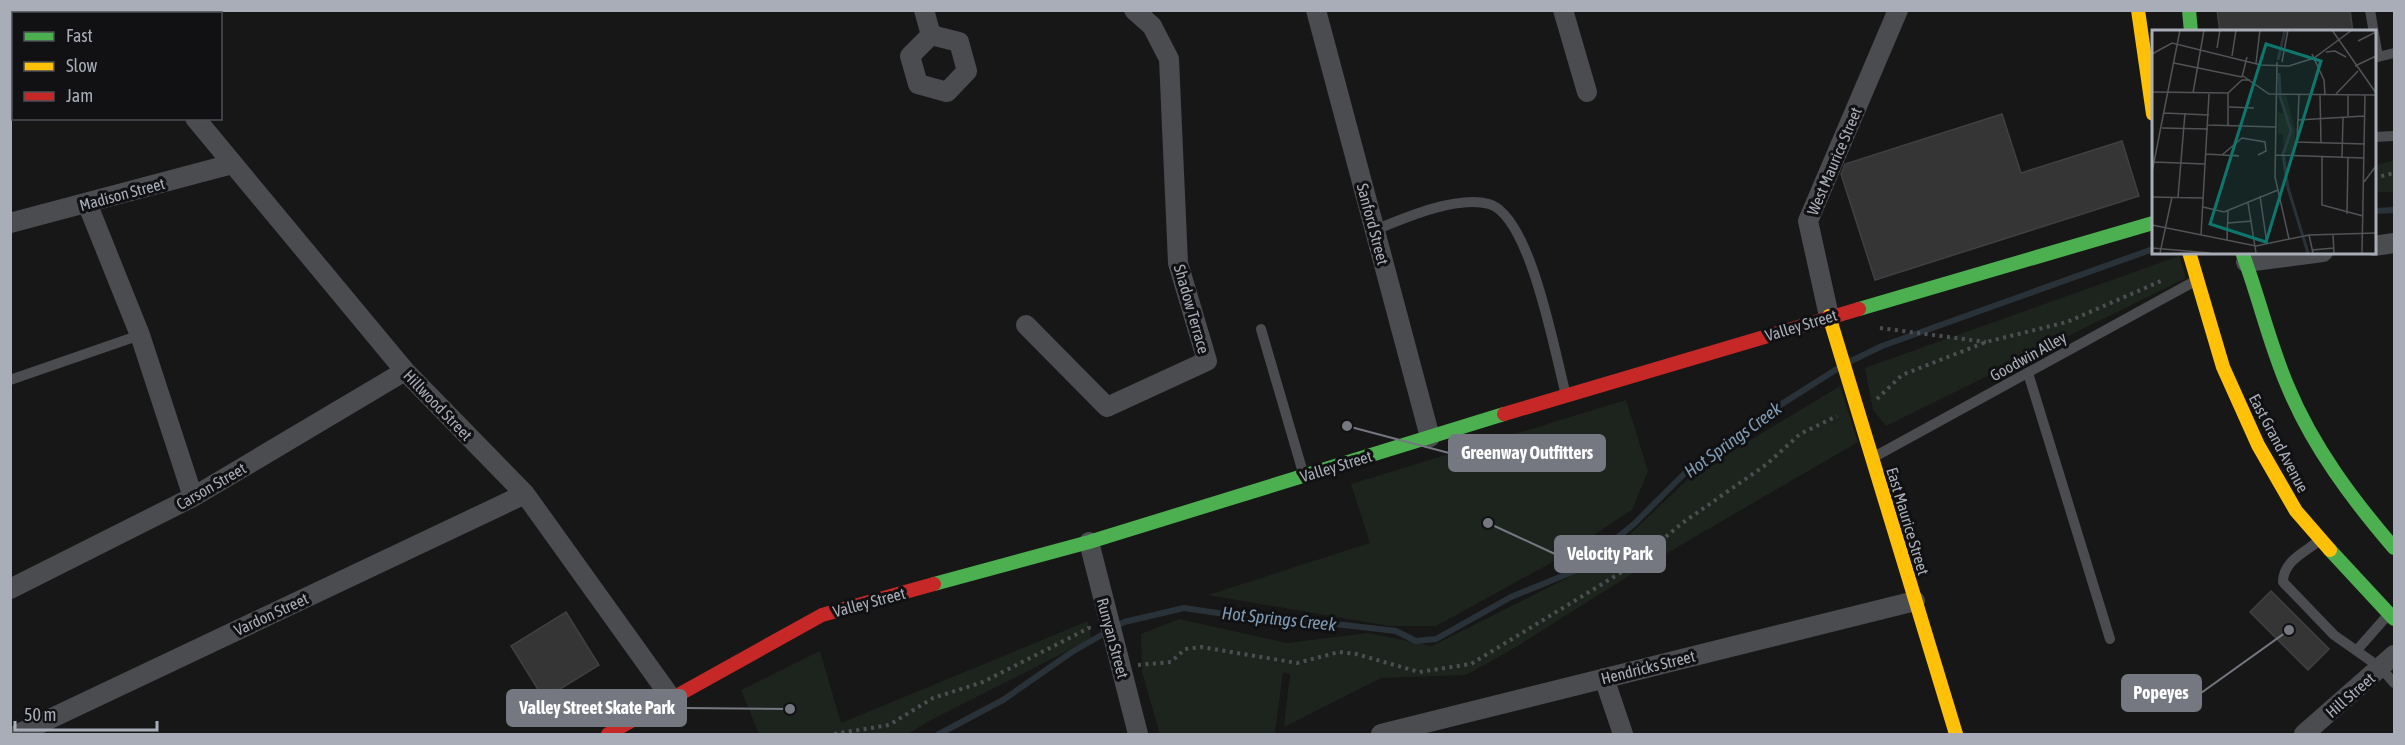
<svg xmlns="http://www.w3.org/2000/svg" width="2405" height="745" font-family="'Asap Condensed',sans-serif">
<style>
.green{fill:#1d241e}
.lines{fill:none;stroke-linecap:round;stroke-linejoin:round}
.stream{stroke:#2a3239;stroke-width:6}
.building{fill:#353536;stroke:#3f4043;stroke-width:1.5}
.path{stroke:#4d4e52;stroke-width:4;stroke-dasharray:3 4.5;stroke-linecap:butt}
.lane{stroke:#4b4c50;stroke-width:10}
.street{stroke:#4b4c50;stroke-width:20}
.fast{stroke:#4caf50;stroke-width:14}
.slow{stroke:#ffc107;stroke-width:14}
.jam{stroke:#c62828;stroke-width:14}
.labels{text-anchor:middle;stroke-width:6;stroke-linejoin:round;paint-order:stroke}
.street-label{font-size:16px;fill:#a8adb8;stroke:#111113}
.water-label{font-size:18px;font-style:italic;fill:#7f9bb3;stroke:#111113}
.inset-river{fill:none;stroke:#2a3239;stroke-width:3}
.inset-road{fill:none;stroke:#515357;stroke-width:1.5}
.view{fill:#0f766e;fill-opacity:0.15;stroke:#0f766e;stroke-width:3}
.inset-edge{fill:none;stroke:#a8adb8;stroke-width:3}
.leader{fill:none;stroke:#757880;stroke-width:2}
.callout-dot{fill:#757880;stroke:#111113;stroke-width:2}
.callout{fill:#757880;stroke:#757880;stroke-width:2}
.callout-label{font-size:18px;text-anchor:middle;font-weight:bold;fill:#fff}
</style>
<rect width="100%" height="100%" fill="#171717"/>
<path class="green" d="M2394,160v32h-20v-26z
M2179,256l7,22 -300,148 -13,-16 -8,-42z
M1840,386l18,56 -215,125 -132,83 -45,25 -85,3 -97,49 6,-53 -7,-2 -8,61 -115,1 -18,-62 -1,-38 38,-15 108,24 81,-10 64,13 171,-86 88,-84z
M1626,400l22,71 -16,39 -83,54 -113,62h-47l-181,-31 162,-52 -19,-59z
M1088,621l3,18 -160,81 -23,14h-149l-18,-44 79,-39 21,72z"/>
<g class="lines">
<path class="stream" d="M2374,211l20,-1
M1851,361l31,-15 271,-97
M939,734l64,-34 69,-48 52,-30 60,-14 101,15 33,-1 78,9 20,10 20,-2 75,-42 66,-27 57,-46 52,-52 72,-53 79,-50"/>
</g>
<path class="building" d="M2217,10h133l3,22h-133z
M2002,114l19,59 101,-32 17,55 -264,84 -34,-106 4,-10z
M2271,591l58,58 -21,21 -58,-58z
M566,612l33,53 -55,34 -33,-53z"/>
<g class="lines">
<path class="path" d="M2374,178l20,-5
M1880,328l106,14
M1877,399l25,-24 84,-33 81,-20 94,-41
M1138,665l33,-3 14,-13 17,-2 95,16 42,-11 17,2 63,18 52,-8 159,-97 51,-43 86,-60 33,-30 37,-18
M834,734l55,-9 44,-27 50,-16 106,-54v-5"/>
<path class="lane" d="M2370,10l8,47
M2374,58l20,-5
M2374,137l20,-1
M1375,230c29,-12 82,-35 114,-26 42,12 66,151 77,191
M1261,329l43,147
M2028,373l82,266
M10,380l130,-45
M1874,457l321,-176
M2320,540c-15,12 -37,21 -37,42l51,53 47,33 13,15
M2357,650l30,-34"/>
<path class="street" d="M924,10l7,25
M1316,10l114,427
M1563,10l24,82
M168,14l1,-4
M931,35l28,7 8,29 -20,21 -29,-8 -8,-28z
M195,118l210,253 120,123 147,205
M87,203l53,132 53,162
M10,223l222,-59
M2374,246l20,-3
M2246,262l77,-10
M1829,316l-21,-95 90,-211
M1026,325l81,82 100,-46 -29,-98 -9,-204 -17,-33 -18,-16
M1089,542l49,192
M10,589l183,-92 212,-126
M1604,678l19,56
M18,734l507,-240
M1381,734l534,-133
M2304,734l90,-79"/>
<path class="fast" d="M2189,10l2,22
M2242,252c17,45 27,91 46,135 25,60 64,112 106,161
M1859,309l294,-86
M2330,550l64,69
M934,584l155,-42 415,-128"/>
<path class="slow" d="M2138,10l15,104
M2189,252l34,115 35,78 38,66 34,39
M1829,316l127,418"/>
<path class="jam" d="M1504,414l355,-105
M608,734l214,-119 112,-31"/>
</g>
<g class="labels">
<g class="street-label">
<text transform="translate(1834 161) rotate(-67)" y="6">West Maurice Street</text>
<text transform="translate(122 194) rotate(-15)" y="6">Madison Street</text>
<text transform="translate(1373 224) rotate(75)" y="6">Sanford Street</text>
<text transform="translate(1192 309) rotate(74)" y="6">Shadow Terrace</text>
<text transform="translate(1801 325) rotate(-17)" y="6">Valley Street</text>
<text transform="translate(2028 356) rotate(-29)" y="6">Goodwin Alley</text>
<text transform="translate(438 405) rotate(46)" y="6">Hillwood Street</text>
<text transform="translate(2279 443) rotate(62)" y="6">East Grand Avenue</text>
<text transform="translate(1336 466) rotate(-17)" y="6">Valley Street</text>
<text transform="translate(211 486) rotate(-30)" y="6">Carson Street</text>
<text transform="translate(1908 521) rotate(73)" y="6">East Maurice Street</text>
<text transform="translate(869 602) rotate(-15)" y="6">Valley Street</text>
<text transform="translate(271 614) rotate(-25)" y="6">Vardon Street</text>
<text transform="translate(1113 638) rotate(75)" y="6">Runyan Street</text>
<text transform="translate(1648 667) rotate(-14)" y="6">Hendricks Street</text>
<text transform="translate(2350 695) rotate(-41)" y="6">Hill Street</text>
</g>
<g class="water-label">
<text transform="translate(1733 440) rotate(-36)" y="6">Hot Springs Creek</text>
<text transform="translate(1279 619) rotate(6)" y="6">Hot Springs Creek</text>
</g>
</g>
<g transform="translate(2152 30)">
<rect width="224" height="224" fill="#171717"/>
<path d="M130,65h4l9,35 1,24 -12,-1 5,-16 -6,10v-13h-5v-22l8,2 4,21 2,-3z" fill="#1d241e"/>
<path class="inset-river" d="M126,30l7,-30M127,43l1,23 11,35 -8,23 5,34 20,65"/>
<path class="inset-road" d="M180,0l44,63M206,11l18,-9M65,18l3,-18M174,22l9,-1 11,6M0,24l20,-11 89,22 28,1 25,-8 38,-28M160,24l12,26 1,15M80,26l4,-26M125,32l-2,115 14,62M130,32l6,-32M22,33l68,14M104,33l4,-33M203,36l21,-10M91,46l26,18 107,1M90,47l5,-20M0,62l76,1 14,-13h8M41,63l11,-63M76,63v32M184,64l22,-23M147,65l-2,47 68,2M168,65l1,48M77,77l25,1M12,83l45,2M196,86v-21M146,90l66,-4M56,95l68,2M10,98l46,1M54,124l33,2 -5,-1M70,125l20,-17 23,4 1,9 -8,4M124,125l88,3M170,127v48l41,11M190,127l1,-39M2,132l51,2M0,142l28,-142M212,152l12,-16M108,166l7,48M0,167l51,1M26,167l7,-84M96,173l8,50M51,177l21,5 54,-22M195,184l1,-57M76,193l24,-2M0,195l104,21 53,-11 67,-2M181,204l1,19M49,205l8,-141M157,205l4,18M75,210l1,-29M0,218l58,5M160,220l22,-2M8,223l12,-56M210,223l3,-158"/>
<path class="view" d="M114,14l55,17 -55,181 -56,-18z"/>
<rect width="224" height="224" class="inset-edge"/>
</g>
<path class="leader" d="M1347 426L1449 453M1488 523L1555 554M2289 630L2201 693M790 709L686 708"/>
<g class="callout-dot">
<circle cx="1347" cy="426" r="6"/>
<circle cx="1488" cy="523" r="6"/>
<circle cx="2289" cy="630" r="6"/>
<circle cx="790" cy="709" r="6"/>
</g>
<g class="callout">
<rect x="1449" y="435" width="156" height="36" rx="6"/>
<rect x="1555" y="536" width="110" height="36" rx="6"/>
<rect x="2122" y="675" width="79" height="36" rx="6"/>
<rect x="507" y="690" width="179" height="36" rx="6"/>
</g>
<g class="callout-label">
<text x="1527" y="459">Greenway Outfitters</text>
<text x="1610" y="560">Velocity Park</text>
<text x="2161" y="699">Popeyes</text>
<text x="597" y="714">Valley Street Skate Park</text>
</g>
<rect width="2405" height="745" fill="none" stroke="#a8adb8" stroke-width="24"/>
<rect x="12" y="12" width="210" height="108" fill="#111113" stroke="#4d4f55" stroke-width="1.5"/>
<rect x="24" y="32" width="30" height="9" fill="#4caf50" stroke="#4d4f55" stroke-width="1.5"/>
<text x="66" y="42" font-size="18" fill="#a8adb8">Fast</text>
<rect x="24" y="62" width="30" height="9" fill="#ffc107" stroke="#4d4f55" stroke-width="1.5"/>
<text x="66" y="72" font-size="18" fill="#a8adb8">Slow</text>
<rect x="24" y="92" width="30" height="9" fill="#c62828" stroke="#4d4f55" stroke-width="1.5"/>
<text x="66" y="102" font-size="18" fill="#a8adb8">Jam</text>
<path d="M15 721v9h142v-9" fill="none" stroke="#a8adb8" stroke-width="3"/>
<text x="24" y="721" font-size="18" fill="#a8adb8" stroke="#111113" stroke-width="4.5" paint-order="stroke">50 m</text>
</svg>
